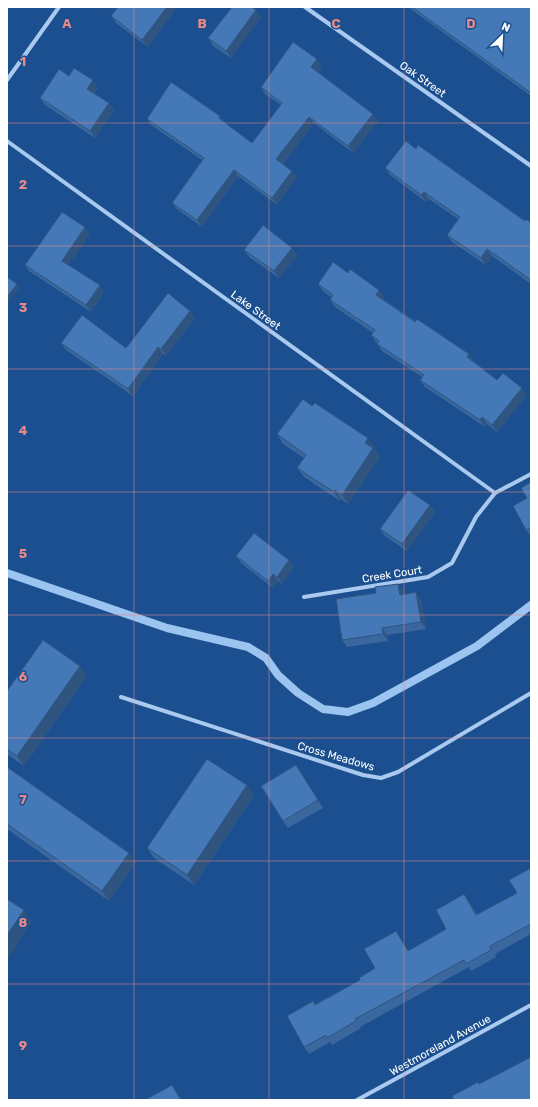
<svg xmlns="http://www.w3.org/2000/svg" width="538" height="1107" font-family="Rubik,sans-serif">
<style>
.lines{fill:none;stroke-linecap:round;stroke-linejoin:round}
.stream{stroke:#9cc4f0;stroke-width:8}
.street{stroke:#a9c9ee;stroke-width:4}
.wall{fill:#3a679d}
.shaded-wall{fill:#305480}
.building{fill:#4478b7;stroke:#305480}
.grid{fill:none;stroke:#e88989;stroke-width:1;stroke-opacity:0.55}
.labels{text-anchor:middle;stroke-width:3;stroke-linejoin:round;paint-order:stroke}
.street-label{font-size:11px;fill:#fff;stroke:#1b4f8f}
.grid-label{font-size:13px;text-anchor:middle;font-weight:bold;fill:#e88989;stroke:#1b4f8f;stroke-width:3;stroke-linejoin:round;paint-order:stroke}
</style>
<rect width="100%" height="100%" fill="#1b4f8f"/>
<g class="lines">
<path class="stream" d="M7,573l160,55 81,19 18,11 12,17 20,18 25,16 25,3 25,-9 104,-57 54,-41"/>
<path class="street" d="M305,7l226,159
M7,80l52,-73
M7,141l488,352
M304,597l124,-20 24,-14 24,-46 19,-24 36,-19
M121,697l242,78 18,3 17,-6 133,-79
M357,1100l174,-95"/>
</g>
<path class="wall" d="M118,7h59l-29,40 -32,-24 -5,-7z
M408,7h123v89z
M261,17l-30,41 -18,-12 -5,-8z
M322,66l-4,6 55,42 5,7 -25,32 -39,-30 -31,41 14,13 -20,28 -39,-29 -36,51 -25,-18 -5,-6 30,-43 -51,-35 -4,-6 73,-3 5,7 27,20 29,-38 -16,-11 -4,-7z
M69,76l29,12 -4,5 15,10 5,7 -19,28 -50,-33 -5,-7z
M416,149l109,72 6,2v61l-39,-28 -6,9 -34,-23 -5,-7 11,-16 -29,-20 -3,3 -36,-27 -5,-7z
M90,234l-22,31 36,27 -13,20 -62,-41 -4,-6z
M244,250l54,5 -19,23 -30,-21z
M348,273l36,24 -1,2 91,62 23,19 25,8 5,7 -30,37 -10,-8 -2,3 -60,-40 -5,-7 2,-3 -40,-26 -11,-16 2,-2 -38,-26 -5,-7 2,-2 -9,-7 -5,-7z
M190,311l5,7 -29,38 -3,-2 -30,42 -67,-46 -5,-7 65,5z
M312,406l63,41 -1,2 6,8 -32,47 -7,-5 -1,2 -36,-24 -7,-9 7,-10 -21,-14 -6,-10z
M531,482v54l-5,-6 1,-32z
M430,505l5,7 -28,39 -22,-15 -5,-7z
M236,556l53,4 5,7 -12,17 -4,-3 -5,7 -32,-25z
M398,584l5,7 1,3 17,5 5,30 -39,6 1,6 -41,6 -5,-7 34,-47z
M80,666l7,10 -63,90 -17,-12v-63z
M7,767l129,96 -27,38 -102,-72z
M301,772l22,36 -35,20 -5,-7z
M247,785l7,10 -60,90 -40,-27 -7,-10z
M531,868v66l-36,20 1,3 -25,14 -2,-4 -109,60 1,1 -29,17 -2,-3 -21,12 -5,-7 9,-46 2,3 45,-24 15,-12 26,-30 7,13 38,-22 23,-28 8,13 40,-21z"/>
<path class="shaded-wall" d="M167,7h10l-29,40 -6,-7z
M256,10l5,7 -30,41 -5,-7z
M317,59l5,7 -6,8 -5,-7z
M93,80l5,8 -6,8 -5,-7z
M109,103l5,7 -19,28 -5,-7z
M373,114l5,7 -25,32 -5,-7z
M220,116l5,7 -2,2 -4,-7z
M309,117l5,6 -33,43 -5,-7z
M234,170l4,6 -36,51 -5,-7z
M292,171l5,6 -20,28 -5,-7z
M424,192l5,7 -3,3 -5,-7z
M85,227l5,7 -23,33 -5,-6z
M292,248l6,7 -19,23 -5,-7z
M487,249l5,7 -6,9 -5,-7z
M17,284l2,4 -12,16v-7z
M100,285l4,7 -13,20 -5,-7z
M379,290l5,7 -3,5 -5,-7z
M190,311l5,7 -29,38 -5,-7z
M158,347l5,7 -30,42 -5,-7z
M469,354l5,7 -2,3 -5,-7z
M522,388l5,7 -30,37 -5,-7z
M482,417l5,7 -2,3 -5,-7z
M368,438l7,9 -1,2 6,8 -32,47 -6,-9 23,-52z
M335,490l6,9 -1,2 -6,-9z
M430,505l5,7 -28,39 -5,-7z
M289,560l5,7 -12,17 -5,-7z
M273,574l5,7 -5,7 -5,-7z
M398,584l5,7 2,11 -5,-7z
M416,592l5,7 5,30 -5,-7z
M382,628l5,7 1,6 -5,-7z
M80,666l7,10 -63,90 -7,-10z
M296,765l5,7 22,36 -5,-8z
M247,785l7,10 -60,90 -7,-10z
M129,853l7,10 -27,38 -7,-10z
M464,894l5,7 12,21 -5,-7z
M24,910l8,12 -25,38v-25z
M396,931l5,7 12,20 -5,-7z
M172,1085l9,12 1,3h-1z"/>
<path class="building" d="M118,7h49l-25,33 -31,-24z
M232,7h20l4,3 -30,41 -18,-13z
M412,7h119v86z
M293,42l24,17 -6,8 62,47 -25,32 -39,-29 -33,42 16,12 -20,27 -38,-28 -37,50 -25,-17 32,-45 -57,-39 24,-37 49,34 -1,2 33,25 30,-40 -21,-16z
M74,68l19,12 -6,9 22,14 -19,28 -50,-33 19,-29 10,7z
M406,141l10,8 2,-4 107,76 1,-2 5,4v57l-44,-31 -6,9 -34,-23 13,-18 -36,-25 -3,3 -36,-27z
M62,212l23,15 -23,34 38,24 -14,20 -61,-40z
M263,225l29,23 -18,23 -30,-21z
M333,262l15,11 2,-4 29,21 -3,5 39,27 2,-3 52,35 -2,3 30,23 6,-7 19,15 -30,37 -10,-8 -2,3 -60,-40 4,-5 -47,-31 2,-3 -8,-6 4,-5 -45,-30 3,-5 -15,-11z
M7,277l10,7 -10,13z
M168,293l22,18 -29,38 -3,-2 -30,42 -67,-46 21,-28 44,33z
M303,399l9,7 3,-3 53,35 -3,5 8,5 -31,47 -7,-5 -1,2 -37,-24 9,-13 -29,-21z
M531,482v45l-5,3 -13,-24 14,-8 -6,-10z
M408,490l22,15 -28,39 -22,-15z
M254,533l35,27 -12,17 -4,-3 -5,7 -32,-25z
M398,584l2,11 16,-3 5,30 -39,6 1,6 -41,6 -6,-41 40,-6 -1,-6z
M43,640l37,26 -63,90 -10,-7v-58z
M207,759l40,26 -60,90 -40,-27z
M296,765l22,35 -35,21 -22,-35z
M7,767l122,86 -27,38 -95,-67z
M531,868v56l-41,22 1,4 -25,14 -2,-4 -109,59 1,2 -29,17 -1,-3 -22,12 -17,-31 26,-15 2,4 45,-25 -1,-2 16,-10 -11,-19 32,-18 12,20 38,-22 -10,-19 28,-16 12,21 41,-22 -8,-13z
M7,899l17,11 -17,25z
M531,1057v43h-77l-2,-4 26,-14 1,2z
M172,1085l9,15h-36z"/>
<path class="grid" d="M134,7v1093M269,7v1093M404,7v1093M7,123h524M7,246h524M7,369h524M7,492h524M7,615h524M7,738h524M7,861h524M7,984h524"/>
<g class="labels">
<g class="street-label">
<text transform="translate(423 79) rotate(35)" y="4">Oak Street</text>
<text transform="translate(256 310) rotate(36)" y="4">Lake Street</text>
<text transform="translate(392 574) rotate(-9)" y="4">Creek Court</text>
<text transform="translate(336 756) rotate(16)" y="4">Cross Meadows</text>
<text transform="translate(440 1045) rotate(-29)" y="4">Westmoreland Avenue</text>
</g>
</g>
<g class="grid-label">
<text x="67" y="28">A</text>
<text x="202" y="28">B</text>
<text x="336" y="28">C</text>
<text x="471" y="28">D</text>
<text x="23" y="66">1</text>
<text x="23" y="189">2</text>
<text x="23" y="312">3</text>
<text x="23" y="435">4</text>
<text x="23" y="558">5</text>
<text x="23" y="681">6</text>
<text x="23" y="804">7</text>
<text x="23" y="927">8</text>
<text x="23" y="1050">9</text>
</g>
<rect width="538" height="1107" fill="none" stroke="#ffffff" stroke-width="16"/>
<g transform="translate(502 36) rotate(24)" stroke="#1b4f8f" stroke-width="3" paint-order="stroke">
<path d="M0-3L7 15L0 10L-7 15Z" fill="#ffffff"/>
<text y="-6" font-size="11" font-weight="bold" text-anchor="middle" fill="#ffffff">N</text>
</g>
</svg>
